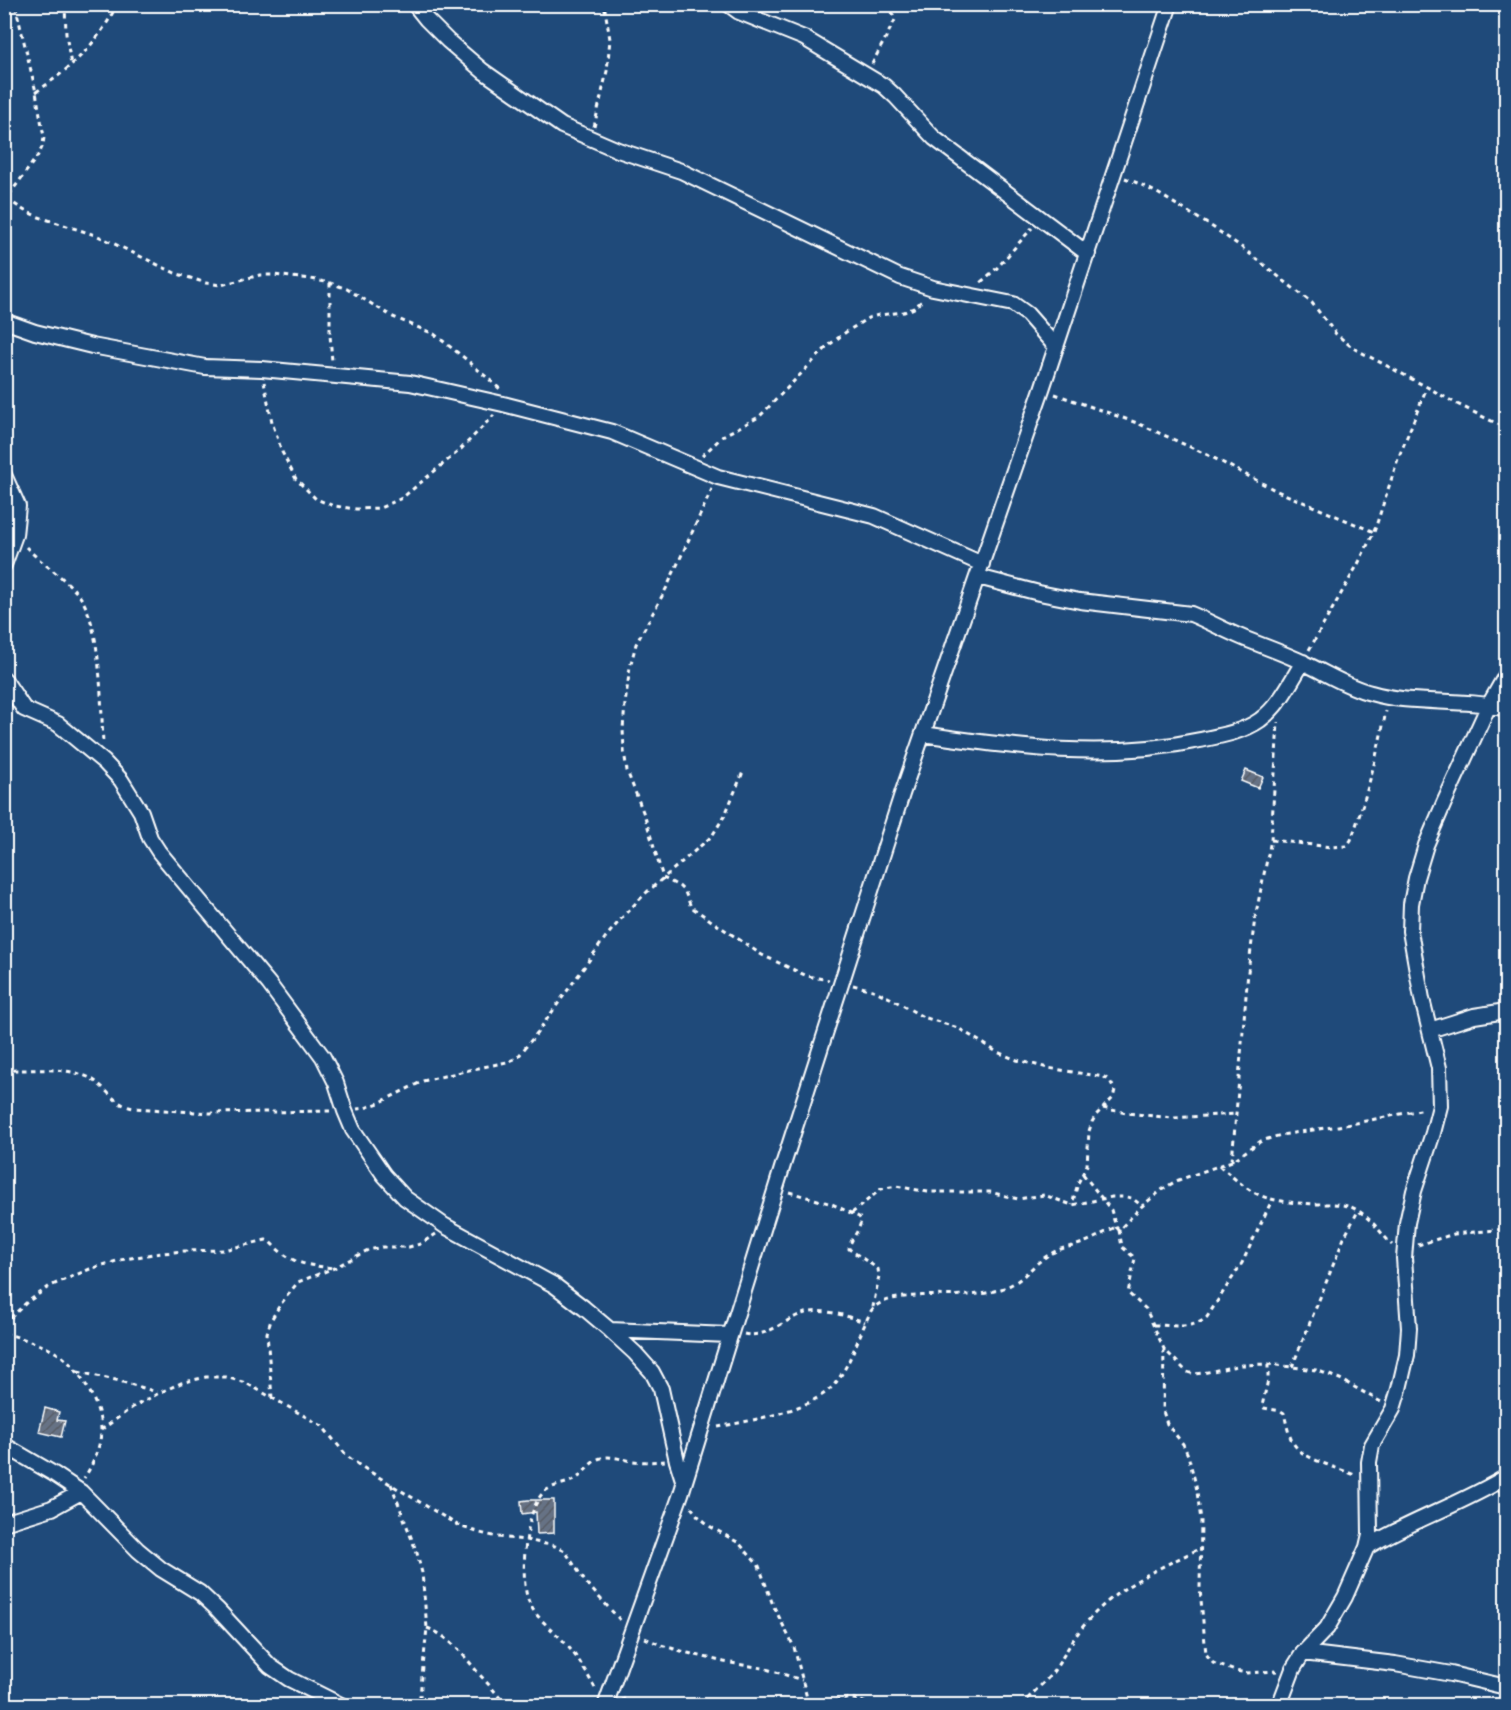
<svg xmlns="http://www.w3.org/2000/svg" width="1511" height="1710" font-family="'Patrick Hand',sans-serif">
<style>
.building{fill:url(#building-hatch);stroke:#fff;stroke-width:1.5}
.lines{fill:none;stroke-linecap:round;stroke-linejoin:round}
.street-casing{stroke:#fff;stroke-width:18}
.path{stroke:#fff;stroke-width:3;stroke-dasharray:4.5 4.5;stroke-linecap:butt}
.street{stroke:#1f4a7a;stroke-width:14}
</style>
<defs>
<pattern id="building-hatch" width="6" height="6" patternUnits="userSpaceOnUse" patternTransform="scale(1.5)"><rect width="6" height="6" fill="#667285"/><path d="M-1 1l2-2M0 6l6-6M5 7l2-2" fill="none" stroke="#585d66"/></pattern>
</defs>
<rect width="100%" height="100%" fill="#1f4a7a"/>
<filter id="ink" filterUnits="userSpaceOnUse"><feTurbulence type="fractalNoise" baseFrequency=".0167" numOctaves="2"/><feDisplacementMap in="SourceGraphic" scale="12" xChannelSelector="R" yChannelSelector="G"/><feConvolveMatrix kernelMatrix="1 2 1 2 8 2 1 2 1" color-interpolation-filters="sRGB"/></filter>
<g filter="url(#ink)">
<path class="building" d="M1246,770l17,7 -5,11 -17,-7z
M45,1408l14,4 -2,8 8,1 -4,16 -22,-5z
M528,1500h26v33l-17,1 -1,-22 -14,2 -1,-13z"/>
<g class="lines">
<defs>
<path id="street" d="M414,4l12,15 22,22 35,30 79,55 56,24 63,21 219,106 33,11 80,16 14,10 29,33
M728,4l11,8 65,26 80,48 11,10 39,42 154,116
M4,321l31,11 57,14 113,21 57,2 148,14 93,21 109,28 106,45 156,39 108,48
M4,475l14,31 -3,29 -11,30
M978,577l61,16 41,8 111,13c17,7 33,16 50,23 21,9 43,16 63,26 22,10 43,24 67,30 44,13 91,4 135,16
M4,679l20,30 34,15 46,38 17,18 20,32 9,26 9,14 110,132 54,73 13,26 9,28 8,19 31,45 21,23 40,28 109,59 30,23 26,22 25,23 17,19 9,17 16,72 7,22
M923,734c93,14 184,26 277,6 20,-4 43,-8 60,-20 20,-15 30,-37 43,-58
M1430,1030l44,-14 32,-5
M610,1330l119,5
M4,1445l50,29 27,18 57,58 23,19 39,24 17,16 53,57 19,13 54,27
M4,1523l48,-15 29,-16
M1367,1547c45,-27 95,-43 139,-70
M1303,1653l92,11 56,10 55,13
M605,1706l76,-212 102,-329 119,-371 140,-405 128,-385
M1279,1706l14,-37 10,-16 24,-25 18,-31 22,-50 3,-13 -1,-72 3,-17 21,-36 6,-20 8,-34 2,-27 -5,-70 3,-35 7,-32 19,-58 7,-27 -1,-38 -17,-69 -12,-68 1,-27 5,-26 10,-33 18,-42 45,-98 17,-30"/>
</defs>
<use href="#street" class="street-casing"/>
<path class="path" d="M65,4l1,30 5,31
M872,64l23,-44 -3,-8 -5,-8
M36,92c35,-24 63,-49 81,-88
M594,127l13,-56 3,-32 -6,-35
M1125,178l15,6 19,10 55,34 26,18 72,57 24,31 17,14 74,39 30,17 49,24
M7,199l18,12 14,6 59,19 77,37 31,10 15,2 39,-10h13l38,4 19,4 17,6 46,28 41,17 33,26 33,29
M4,202l35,-48 4,-9 1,-8 -8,-45 -21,-88
M981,282l16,-14 35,-40
M330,283v51l2,28
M264,382l8,40 10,30 14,27 20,20 18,7 22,3 24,-1 22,-10 58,-48 34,-35
M1055,394l82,29 73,33 67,35 97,41
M702,456l22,-21 35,-18 70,-72 17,-13 22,-14 11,-3 25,-3 10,-4 10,-9
M712,489l-45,98 -31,57 -6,23 -5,37 -2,25 1,22 3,20 18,46 18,61 16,8 6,6 6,15 71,48 45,21 22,4
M26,547c16,17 37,29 52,47 24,29 23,111 25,150
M1309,650l49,-86 16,-32 24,-73 29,-72
M1271,840l60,7 16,-1 4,-6c15,-42 26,-84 35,-129
M853,985l20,5 17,8 33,19 35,11 39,24 20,8 31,8 56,9 6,4 5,9 -2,8 -17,17 -4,7 -3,9 -2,34 -9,18 -6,22
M4,1070c27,1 59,-4 84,7 19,9 24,28 46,31l76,5 120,-2
M1103,1108l23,5 47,5 62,-4
M357,1109l8,-1 14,-5 44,-22 46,-11 38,-8 10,-4 20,-25 68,-95 22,-26 20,-20 65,-56 13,-21 18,-43
M1232,1161l16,-189 7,-54 16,-78 7,-118
M1219,1165c37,34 46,36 95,39 12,0 26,-1 37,3 17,7 29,25 41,38
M1083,1174l28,36 5,17 3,3 23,-24 21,-17 13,-8 56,-20 29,-20 20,-6 70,-11 74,-15
M789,1192l43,12 27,13 2,3c-1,11 -11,19 -12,29l29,20 1,7 -6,31
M852,1213l29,-24 15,-3 32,6h62l28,7 26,-4 28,10 40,-8h14l6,1 10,8
M1119,1230l3,17 13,11 -7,35 18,16 18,40 23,23 7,2 9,-1 39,-8 26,-1 48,6 24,9 41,23
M1418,1245l36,-11 52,-5
M4,1324l22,-21 24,-17 40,-17 30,-9 33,-6 31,-3 40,-1 42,-10 3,1c22,23 35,24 65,27
M1154,1325c18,0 40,5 53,-8l35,-54 30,-63
M4,1333c20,6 39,11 56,22 20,14 41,50 41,75 0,16 -8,35 -17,48
M744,1334c23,5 40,-15 61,-21 21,-5 40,3 60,9
M1164,1349l-1,62 4,13 16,20 5,11 8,30 5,35 -1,69 6,65 7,9 22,8 12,2 30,-2
M1268,1364v16l-6,26 2,2 17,3 3,2c3,12 5,28 14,36 10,11 43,20 57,26
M1292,1367l52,-129 14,-27
M78,1372l38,8 41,12
M272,1398l-5,-65 4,-13 9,-15 18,-23 36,-14 34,-18 15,-3h26l11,-3 16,-10
M718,1427c31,-6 89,-16 113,-39 17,-16 29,-56 40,-77 14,-21 74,-14 97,-16 18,-1 38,-5 52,-16 11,-9 19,-19 32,-26 10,-6 20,-6 31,-10 11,-4 22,-11 33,-16
M101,1430l32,-23 26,-14 22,-10 25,-6h20l20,6 76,43 25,30 12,9 100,61 21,7 18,4 28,3 29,6 10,5 21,32 35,38
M391,1484l26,69 5,20 5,55 -7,68 -4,10
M691,1507l7,9 13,11 28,16 20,23 14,39 21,42 13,51c13,9 25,2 39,1 10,-1 16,2 25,7
M427,1628c24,9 37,28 53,47 9,10 18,19 25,31
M645,1638l16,7 27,8 36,9 39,6 39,12
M595,1688c-9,-16 -18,-32 -30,-45 -12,-14 -29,-24 -36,-41 -10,-22 -4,-93 15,-110 9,-8 23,-7 33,-14 9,-6 13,-17 24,-20 10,-3 22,2 32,3 10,1 21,1 32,0
M623,1698l4,8
M1022,1706c9,-13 22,-22 31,-34 10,-14 17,-29 28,-43 32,-41 74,-59 120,-81"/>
<use href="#street" class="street"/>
</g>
</g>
<rect width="1511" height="1710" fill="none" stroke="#1f4a7a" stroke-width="24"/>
<rect x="12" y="12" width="1487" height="1686" fill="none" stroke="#fff" stroke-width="2" filter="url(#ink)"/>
</svg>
